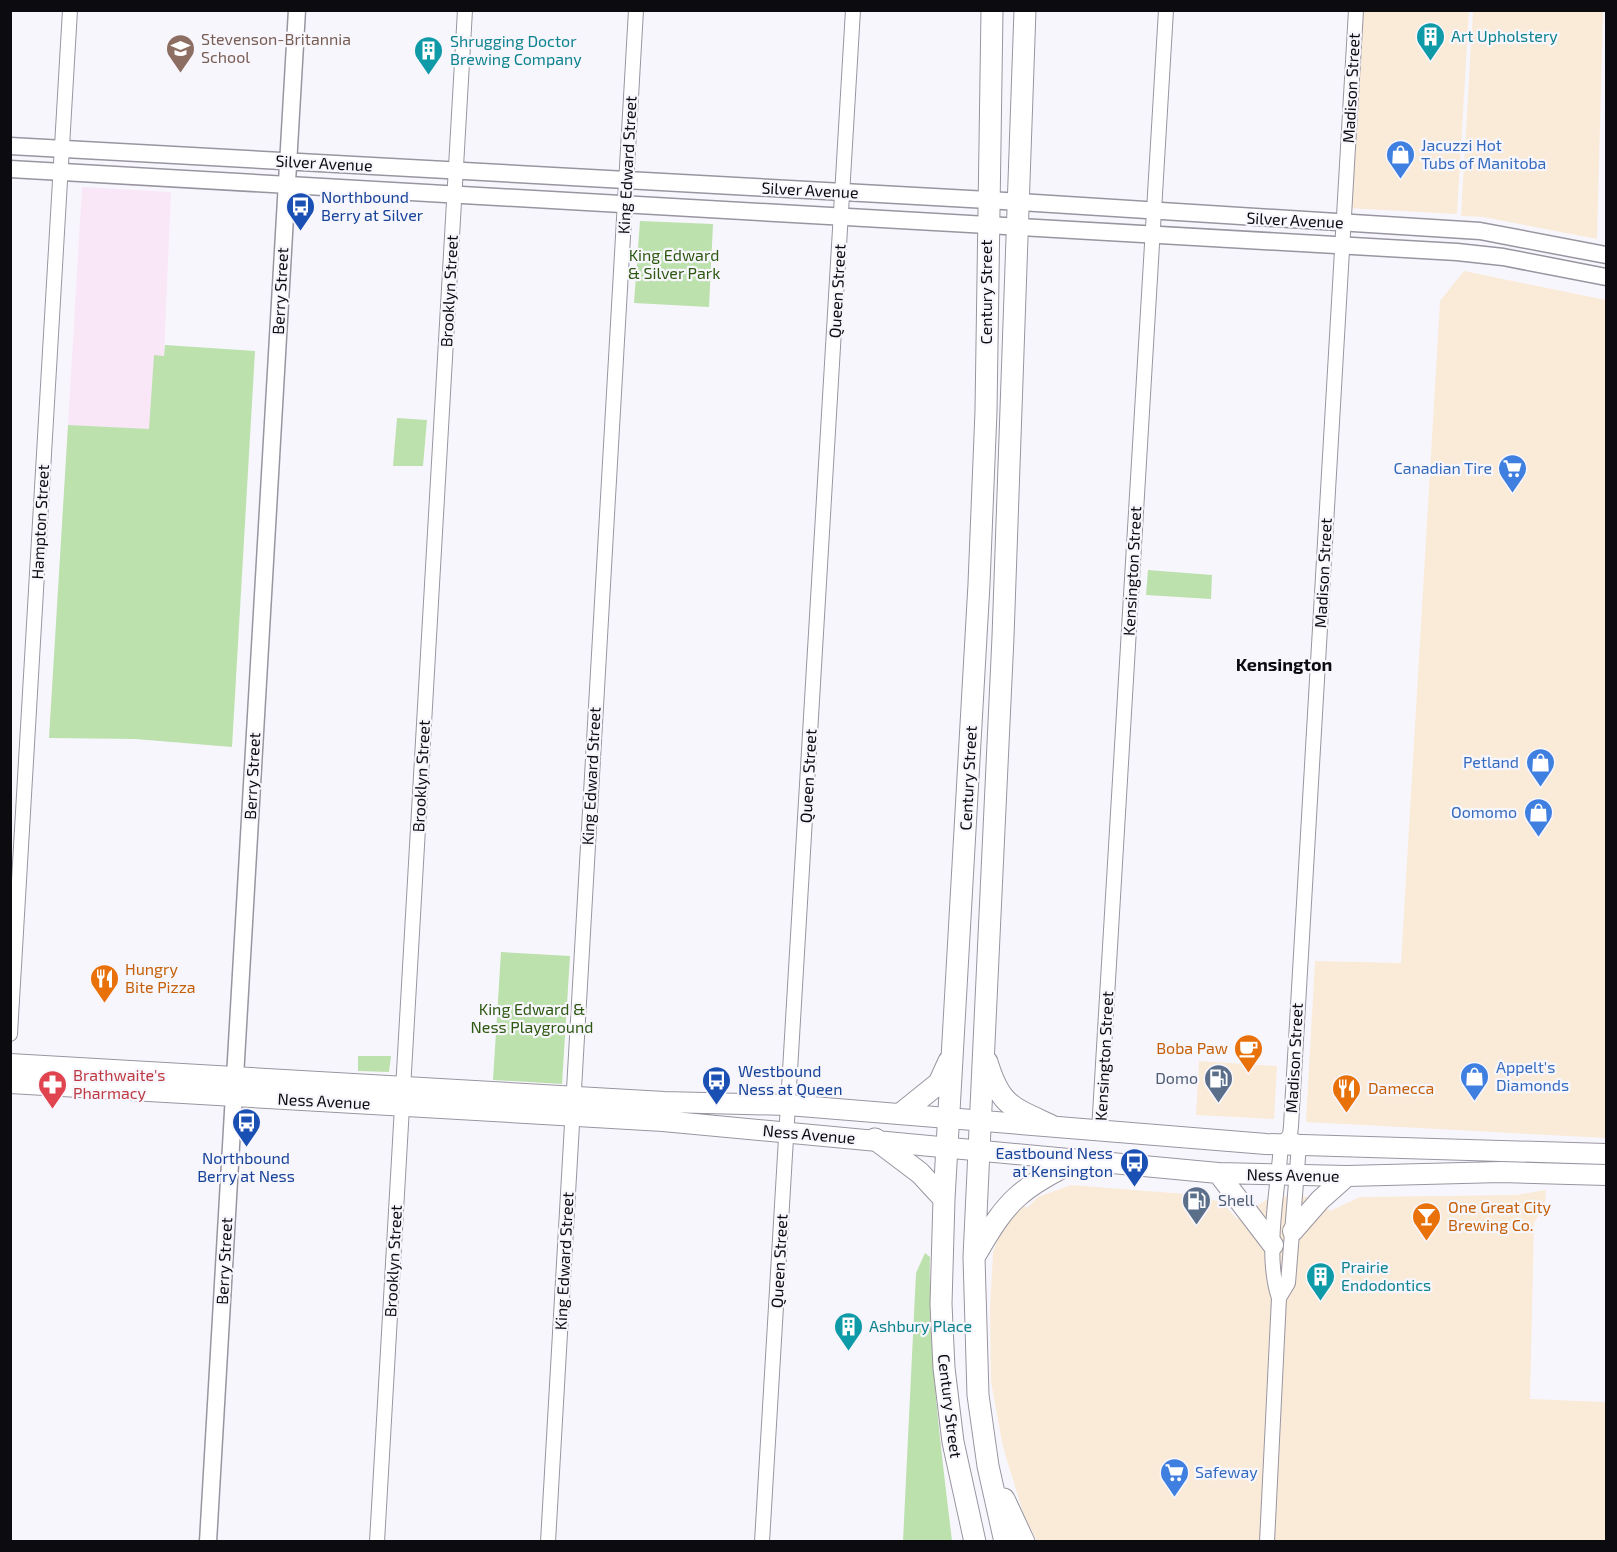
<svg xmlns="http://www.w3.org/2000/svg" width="1617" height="1552" font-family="'Exo 2',sans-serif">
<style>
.commercial{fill:#faebd8}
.education{fill:#f9e7f8}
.green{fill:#bce1ac}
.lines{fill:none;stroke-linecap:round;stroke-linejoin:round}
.minor-casing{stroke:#9995a0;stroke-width:16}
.tertiary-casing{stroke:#9995a0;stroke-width:19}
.secondary-casing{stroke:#9995a0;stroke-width:22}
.primary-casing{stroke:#9995a0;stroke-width:23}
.minor{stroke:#fff;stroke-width:14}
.tertiary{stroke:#fff;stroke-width:16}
.secondary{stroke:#fff;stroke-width:20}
.primary{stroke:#fff;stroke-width:21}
.labels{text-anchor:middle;stroke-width:4.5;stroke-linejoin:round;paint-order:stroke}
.culture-label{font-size:16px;fill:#0d838f;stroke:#f8f6fd;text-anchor:start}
.education-label{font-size:16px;fill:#785e54;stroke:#f8f6fd;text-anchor:start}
.street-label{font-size:16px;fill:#0c0b0f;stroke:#f8f6fd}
.shop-label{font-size:16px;fill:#366cbe;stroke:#f8f6fd;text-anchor:start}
.transit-label{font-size:16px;fill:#164399;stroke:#f8f6fd;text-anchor:start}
.park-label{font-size:16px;fill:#2c5810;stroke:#f8f6fd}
.food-label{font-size:16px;fill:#c56008;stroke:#f8f6fd;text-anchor:start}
.health-label{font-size:16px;fill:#be3a42;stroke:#f8f6fd;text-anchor:start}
.service-label{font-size:16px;fill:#4e5e75;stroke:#f8f6fd;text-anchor:end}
.neighbourhood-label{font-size:18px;font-weight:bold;fill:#0c0b0f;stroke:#f8f6fd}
</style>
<rect width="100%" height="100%" fill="#f8f6fd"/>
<path class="commercial" d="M1358,11h111l-12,203 -111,-6z
M1473,11h130l-6,228 -114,-22 -22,-1z
M1464,271l142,29v838l-300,-16 9,-161 86,2 39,-662z
M1199,1061l78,5 -3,53 -78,-4z
M1071,1185l127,10 25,8 14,16 35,-23 41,1 17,14 30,-14 156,-2 30,-5 -1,14 -11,19 -4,176 76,3v139h-569l-13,-25 -21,-69 -12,-65 -1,-73 3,-57 11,-29 17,-20 6,5 11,-11z"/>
<path class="education" d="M82,187l89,5 -7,164h-10l-4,74 -82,-5z"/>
<path class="green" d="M640,221l73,3 -4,83 -75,-4z
M165,345l90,6 -23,396 -97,-8 -86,-1 19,-313 81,4 5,-74 10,1z
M397,418l30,2 -4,46h-30z
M1148,570l64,5 -1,24 -65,-4z
M501,952l69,4 -8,128 -69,-4z
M358,1056h33l-2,16 -31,-1z
M925,1253l5,4c-2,96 11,189 22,284h-49l13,-268z"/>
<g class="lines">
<defs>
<path id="minor" d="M10,1034l60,-1024
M1099,1131l67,-1121
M1279,1298l9,-15 11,-138 -5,-5
M377,1542l88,-1532
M548,1542l88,-1532
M762,1542l91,-1532
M1267,1542l12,-244c-15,-44 -1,-107 2,-153l9,-10 1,-9 65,-1116"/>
<path id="tertiary" d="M10,146l978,54 492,31 126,24
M10,169l1447,83 46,5 103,20
M208,1542l89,-1532"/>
<path id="secondary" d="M10,1064l654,38 124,3 478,39 340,10
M10,1083l653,38 555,52 129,3 154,-4 105,3
M1218,1173l55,72
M1293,1231l27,-31 27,-24"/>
<path id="primary" d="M987,1062c13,43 24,45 63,63
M903,1112l36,-29 10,-22
M875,1139l45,34 24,26
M976,1254c32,-56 44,-65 101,-94
M1004,1499l20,43
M975,1542l-22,-100 -9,-74 -3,-64 3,-105 35,-615 7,-173 6,-401
M1005,1542l-17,-76 -10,-71 -4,-138 29,-620 22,-627"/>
</defs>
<use href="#minor" class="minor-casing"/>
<use href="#tertiary" class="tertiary-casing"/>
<use href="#secondary" class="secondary-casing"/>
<use href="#primary" class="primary-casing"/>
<use href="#minor" class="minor"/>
<use href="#tertiary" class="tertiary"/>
<use href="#secondary" class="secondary"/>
<use href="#primary" class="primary"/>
</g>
<defs>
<symbol id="building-pin" viewBox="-11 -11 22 30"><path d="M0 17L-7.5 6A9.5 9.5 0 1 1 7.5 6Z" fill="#0f9aa8" stroke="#f8f6fd"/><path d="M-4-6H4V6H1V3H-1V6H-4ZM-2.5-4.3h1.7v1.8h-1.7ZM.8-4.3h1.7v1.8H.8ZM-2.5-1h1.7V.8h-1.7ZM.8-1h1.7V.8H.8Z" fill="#fff"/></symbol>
<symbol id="school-pin" viewBox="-11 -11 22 30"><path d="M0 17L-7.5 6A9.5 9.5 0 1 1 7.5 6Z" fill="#8d6e63" stroke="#f8f6fd"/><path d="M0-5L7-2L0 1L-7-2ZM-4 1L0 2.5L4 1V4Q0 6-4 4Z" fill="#fff"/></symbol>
<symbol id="shop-pin" viewBox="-11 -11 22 30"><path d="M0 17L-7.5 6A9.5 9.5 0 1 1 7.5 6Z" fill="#3f7fe0" stroke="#f8f6fd"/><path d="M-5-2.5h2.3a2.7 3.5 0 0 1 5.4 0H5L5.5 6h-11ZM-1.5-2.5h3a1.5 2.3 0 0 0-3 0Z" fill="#fff"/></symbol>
<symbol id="bus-pin" viewBox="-11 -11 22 30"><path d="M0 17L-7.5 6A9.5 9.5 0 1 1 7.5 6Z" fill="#1a4fb4" stroke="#f8f6fd"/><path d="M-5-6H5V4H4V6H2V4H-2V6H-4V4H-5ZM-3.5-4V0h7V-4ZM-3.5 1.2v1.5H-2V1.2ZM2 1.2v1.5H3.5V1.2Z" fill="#fff"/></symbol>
<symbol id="supermarket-pin" viewBox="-11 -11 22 30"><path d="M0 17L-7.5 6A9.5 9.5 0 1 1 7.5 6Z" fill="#3f7fe0" stroke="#f8f6fd"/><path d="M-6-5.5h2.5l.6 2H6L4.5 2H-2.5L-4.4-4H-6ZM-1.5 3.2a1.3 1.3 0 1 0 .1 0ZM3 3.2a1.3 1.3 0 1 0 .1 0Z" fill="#fff"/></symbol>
<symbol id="restaurant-pin" viewBox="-11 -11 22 30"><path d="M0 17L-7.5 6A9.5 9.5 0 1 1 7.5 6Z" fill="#e8710a" stroke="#f8f6fd"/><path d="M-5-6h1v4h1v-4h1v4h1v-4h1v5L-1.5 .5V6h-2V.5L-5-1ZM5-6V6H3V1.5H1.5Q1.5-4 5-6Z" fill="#fff"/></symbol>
<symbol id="cafe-pin" viewBox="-11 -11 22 30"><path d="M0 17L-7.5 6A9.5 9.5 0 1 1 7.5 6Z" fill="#e8710a" stroke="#f8f6fd"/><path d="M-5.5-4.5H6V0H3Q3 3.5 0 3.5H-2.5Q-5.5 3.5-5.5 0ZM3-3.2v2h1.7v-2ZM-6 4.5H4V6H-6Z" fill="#fff"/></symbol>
<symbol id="fuel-pin" viewBox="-11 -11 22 30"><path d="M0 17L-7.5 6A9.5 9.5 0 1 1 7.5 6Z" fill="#5c6f8a" stroke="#f8f6fd"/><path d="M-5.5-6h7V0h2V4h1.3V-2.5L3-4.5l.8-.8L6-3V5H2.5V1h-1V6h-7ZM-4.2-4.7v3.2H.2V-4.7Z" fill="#fff"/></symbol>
<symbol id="pharmacy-pin" viewBox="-11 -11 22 30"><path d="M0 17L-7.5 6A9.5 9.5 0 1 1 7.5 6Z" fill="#e0444e" stroke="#f8f6fd"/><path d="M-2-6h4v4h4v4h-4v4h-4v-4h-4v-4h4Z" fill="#fff"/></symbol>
<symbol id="bar-pin" viewBox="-11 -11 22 30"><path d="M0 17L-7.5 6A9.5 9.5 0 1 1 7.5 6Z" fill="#e8710a" stroke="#f8f6fd"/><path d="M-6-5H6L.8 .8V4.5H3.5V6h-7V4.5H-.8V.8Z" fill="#fff"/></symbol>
</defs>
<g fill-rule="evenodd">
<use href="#building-pin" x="1414" y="20" width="33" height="45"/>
<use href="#school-pin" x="164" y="32" width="33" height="45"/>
<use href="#building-pin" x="412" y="34" width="33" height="45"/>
<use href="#shop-pin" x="1384" y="138" width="33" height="45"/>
<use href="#bus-pin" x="284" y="190" width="33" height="45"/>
<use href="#supermarket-pin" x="1496" y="452" width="33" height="45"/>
<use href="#shop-pin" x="1524" y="746" width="33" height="45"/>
<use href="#shop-pin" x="1522" y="796" width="33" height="45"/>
<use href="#restaurant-pin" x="88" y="962" width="33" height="45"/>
<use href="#cafe-pin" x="1232" y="1032" width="33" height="45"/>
<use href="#shop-pin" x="1458" y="1060" width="33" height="45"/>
<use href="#fuel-pin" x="1202" y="1062" width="33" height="45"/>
<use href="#bus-pin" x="700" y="1064" width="33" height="45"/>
<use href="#pharmacy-pin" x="36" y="1068" width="33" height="45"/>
<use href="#restaurant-pin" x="1330" y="1072" width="33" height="45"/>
<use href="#bus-pin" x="230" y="1106" width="33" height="45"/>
<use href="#bus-pin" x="1118" y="1146" width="33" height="45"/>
<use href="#fuel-pin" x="1180" y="1184" width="33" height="45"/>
<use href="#bar-pin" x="1410" y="1200" width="33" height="45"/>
<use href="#building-pin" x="1304" y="1260" width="33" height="45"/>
<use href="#building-pin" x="832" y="1310" width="33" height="45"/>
<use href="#supermarket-pin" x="1158" y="1456" width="33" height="45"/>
</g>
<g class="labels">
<g class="culture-label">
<text x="1451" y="42">Art Upholstery</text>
<text x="450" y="47">Shrugging Doctor<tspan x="450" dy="18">Brewing Company</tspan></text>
<text x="1341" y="1273">Prairie<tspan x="1341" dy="18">Endodontics</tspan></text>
<text x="869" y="1332">Ashbury Place</text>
</g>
<g class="education-label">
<text x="201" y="45">Stevenson-Britannia<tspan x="201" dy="18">School</tspan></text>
</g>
<g class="street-label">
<text transform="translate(1351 88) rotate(-87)" y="6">Madison Street</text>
<text transform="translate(324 163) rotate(3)" y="6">Silver Avenue</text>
<text transform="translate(627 165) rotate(-87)" y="6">King Edward Street</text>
<text transform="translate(810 190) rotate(3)" y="6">Silver Avenue</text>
<text transform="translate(1295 220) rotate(3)" y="6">Silver Avenue</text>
<text transform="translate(280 291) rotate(-87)" y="6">Berry Street</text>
<text transform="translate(449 291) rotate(-87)" y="6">Brooklyn Street</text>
<text transform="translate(837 291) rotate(-87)" y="6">Queen Street</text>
<text transform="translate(986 292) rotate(-90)" y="6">Century Street</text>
<text transform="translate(40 522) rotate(-87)" y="6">Hampton Street</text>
<text transform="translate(1132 571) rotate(-87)" y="6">Kensington Street</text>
<text transform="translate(1323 573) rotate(-87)" y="6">Madison Street</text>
<text transform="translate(252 776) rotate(-87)" y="6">Berry Street</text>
<text transform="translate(421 776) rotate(-87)" y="6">Brooklyn Street</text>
<text transform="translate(591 776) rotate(-87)" y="6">King Edward Street</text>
<text transform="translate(808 776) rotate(-87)" y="6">Queen Street</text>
<text transform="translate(968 778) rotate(-87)" y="6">Century Street</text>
<text transform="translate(1104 1056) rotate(-87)" y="6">Kensington Street</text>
<text transform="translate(1294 1058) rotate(-87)" y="6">Madison Street</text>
<text transform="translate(324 1101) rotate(3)" y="6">Ness Avenue</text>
<text transform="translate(809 1134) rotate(5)" y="6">Ness Avenue</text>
<text transform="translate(1293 1175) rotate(1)" y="6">Ness Avenue</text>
<text transform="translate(224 1261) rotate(-87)" y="6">Berry Street</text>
<text transform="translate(393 1261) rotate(-87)" y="6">Brooklyn Street</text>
<text transform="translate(564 1261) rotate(-87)" y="6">King Edward Street</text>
<text transform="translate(779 1261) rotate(-87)" y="6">Queen Street</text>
<text transform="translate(950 1406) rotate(83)" y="6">Century Street</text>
</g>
<g class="shop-label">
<text x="1421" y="151">Jacuzzi Hot<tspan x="1421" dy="18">Tubs of Manitoba</tspan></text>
<text x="1492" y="474" text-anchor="end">Canadian Tire</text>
<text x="1519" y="768" text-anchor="end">Petland</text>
<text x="1517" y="818" text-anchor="end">Oomomo</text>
<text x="1496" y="1073">Appelt's<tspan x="1496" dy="18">Diamonds</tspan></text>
<text x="1195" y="1478">Safeway</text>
</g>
<g class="transit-label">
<text x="321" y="203">Northbound<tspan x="321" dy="18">Berry at Silver</tspan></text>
<text x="738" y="1077">Westbound<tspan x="738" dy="18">Ness at Queen</tspan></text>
<text x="1113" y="1159" text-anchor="end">Eastbound Ness<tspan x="1113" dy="18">at Kensington</tspan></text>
<text x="246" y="1164" text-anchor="middle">Northbound<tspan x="246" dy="18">Berry at Ness</tspan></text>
</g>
<g class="park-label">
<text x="674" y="261">King Edward<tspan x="674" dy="18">&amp; Silver Park</tspan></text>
<text x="532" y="1015">King Edward &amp;<tspan x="532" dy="18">Ness Playground</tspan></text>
</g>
<g class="food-label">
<text x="125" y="975">Hungry<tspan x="125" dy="18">Bite Pizza</tspan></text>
<text x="1228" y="1054" text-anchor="end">Boba Paw</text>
<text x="1368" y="1094">Damecca</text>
<text x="1448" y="1213">One Great City<tspan x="1448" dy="18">Brewing Co.</tspan></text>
</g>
<g class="health-label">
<text x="73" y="1081">Brathwaite's<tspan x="73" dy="18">Pharmacy</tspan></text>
</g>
<g class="service-label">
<text x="1198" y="1084">Domo</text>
<text x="1218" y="1206" text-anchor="start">Shell</text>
</g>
<g class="neighbourhood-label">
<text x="1284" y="671">Kensington</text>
</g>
</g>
<rect width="1617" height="1552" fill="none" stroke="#0c0b0f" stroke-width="24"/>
</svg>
